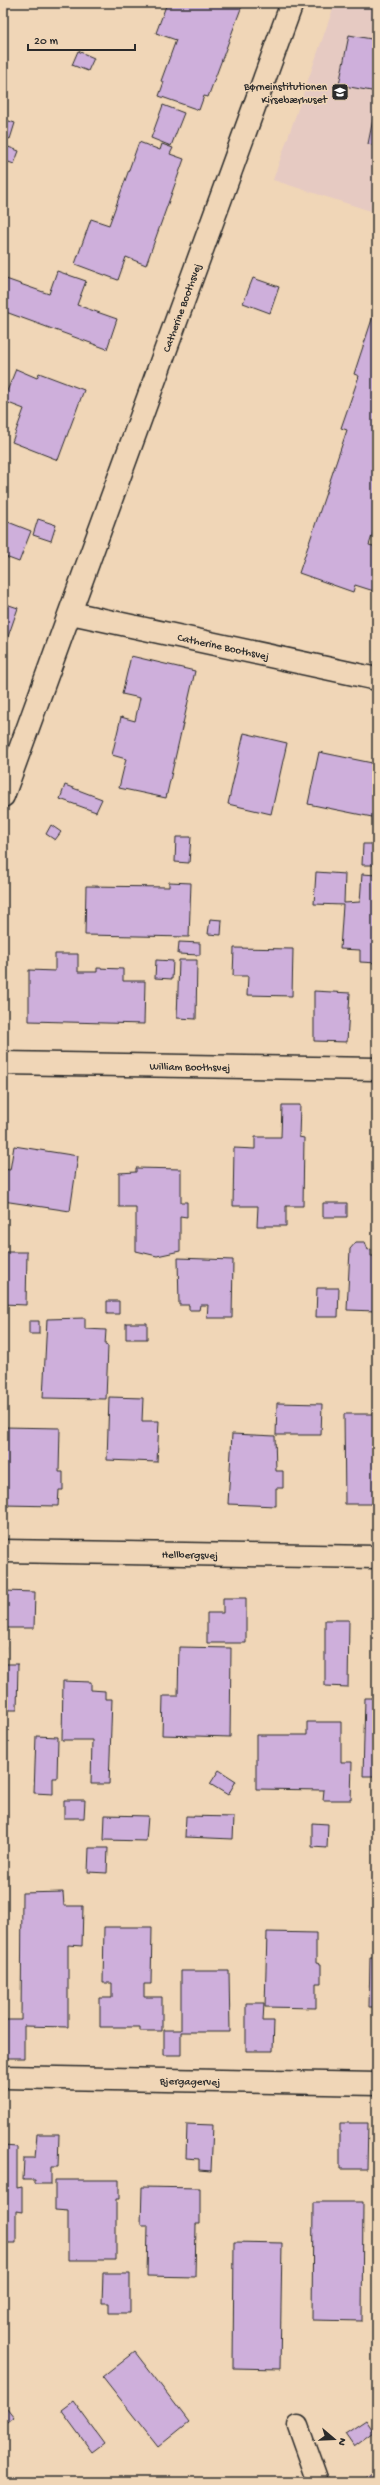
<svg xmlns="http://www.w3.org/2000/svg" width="380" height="2485" font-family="'Gochi Hand',sans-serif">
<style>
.built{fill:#e6cac2}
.building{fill:#ceafdb;stroke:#2b2b2b}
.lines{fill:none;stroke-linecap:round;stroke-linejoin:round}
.lane-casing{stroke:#2b2b2b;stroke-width:23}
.street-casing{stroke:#2b2b2b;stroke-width:25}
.lane{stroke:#f0d6b7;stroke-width:20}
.street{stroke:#f0d6b7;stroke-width:22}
.labels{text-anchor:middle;stroke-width:3;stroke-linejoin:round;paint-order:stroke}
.poi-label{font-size:11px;fill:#2b2b2b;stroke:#f0d6b7;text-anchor:end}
.street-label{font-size:11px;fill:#2b2b2b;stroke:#f0d6b7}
</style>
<rect width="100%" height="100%" fill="#f0d6b7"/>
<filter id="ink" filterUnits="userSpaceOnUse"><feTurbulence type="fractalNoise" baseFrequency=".025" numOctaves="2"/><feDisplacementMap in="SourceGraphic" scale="8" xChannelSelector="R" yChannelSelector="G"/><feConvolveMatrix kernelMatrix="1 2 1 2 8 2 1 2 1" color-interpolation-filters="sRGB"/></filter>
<g filter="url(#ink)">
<path class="built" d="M335,3h42v210l-104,-33z"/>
<path class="building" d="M167,3h76l-35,94 -4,-1 -5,14 -40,-14 5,-14 -3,-1 15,-41 -20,-7z
M349,35l28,5v52l-38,-7z
M78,51l16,7 -6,13 -16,-6z
M377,99v47l-9,-2z
M163,105l21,8 -13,33 -20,-8z
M3,119l12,4 -5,16 -7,-3z
M139,142l21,8 2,-6 11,4 -3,6 14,5 -38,106 -20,-8 -8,23 -43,-16 16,-45 18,6z
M3,145l16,6 -5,13 -11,-4z
M57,271l29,10 -9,24 40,14 -10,30 -104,-38v-33l46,16z
M253,278l26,9 -9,26 -27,-10z
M376,307l1,214 -8,24 8,2v45l-22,-7 -2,7 -54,-19 48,-143 -6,-2 18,-52 -5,-2z
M16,369l21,9 2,-5 45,17 -26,70 -46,-18 12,-33 -21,-8z
M38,519l18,6 -5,16 -18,-6z
M3,520l28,11 -12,31 -16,-6z
M3,597l2,1 -2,5 15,5 -15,43z
M131,656l64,15 -29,127 -47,-10 7,-29 -14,-4 9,-38 14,4 5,-23 -18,-4z
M244,733l43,10 -16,71 -43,-10z
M319,752l58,12v54l-69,-14z
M65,785l37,14 -6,13 -36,-13z
M51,825l10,7 -6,8 -9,-6z
M176,837h15l-2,26 -14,-1z
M363,844h14v21h-15z
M316,872l29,2 -1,29 16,-1 2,-28 15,1v88l-17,-1v-12l-20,-1 3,-44 -29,-1z
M169,882l22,1 -2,54 -104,-2 1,-49 83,1z
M210,919l12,1 -1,15 -13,-1z
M179,942l21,1v12l-22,-1z
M234,948l59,1 -1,47 -45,-1 1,-19h-15z
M55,954h23v18h19v-4l26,1v12h22l-1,43 -115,-3v-51l26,1z
M156,960l17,1 -1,18 -17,-1z
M179,960h18l-1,59 -19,-1z
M314,991l36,2 -3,49 -33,-1z
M282,1105h18l-1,32 5,1 -1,68h-17v20h-29l1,-20h-25l1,-58 21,1v-12h26z
M14,1146l64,10 -8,55 -67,-10v-32l7,1z
M136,1168l45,1v33h6v15l-7,-1v35l-23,5 -21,-5v-44h-17v-34l17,-1z
M323,1203h24v14h-24z
M356,1242h9l3,8 3,-1v7h6l-1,55 -29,-1 3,-61z
M3,1252h24l-1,53 -23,-1z
M178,1258l55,2 -1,58h-25l1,-13h-8l-1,5h-10v-5h-10z
M317,1288h22l-1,29h-22z
M107,1301h12v13h-12z
M85,1318v11l21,1 -1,15 3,1 -2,53 -63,-1 4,-79z
M29,1321h10v13h-10z
M126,1323h21v16h-21z
M109,1397l34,1 -1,23h17l-2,41 -50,-2z
M277,1403l45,1 -1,31h-45z
M344,1414h33v90h-32z
M3,1427l57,1 -1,44h4v18h-4l-1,16 -55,-1z
M232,1434l43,2 1,35h7v17h-7v18l-48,-2z
M3,1591l32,1 -1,36h-31z
M223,1598h23v45h-39v-30h16z
M325,1620h24l-1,67 -23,-1z
M3,1646h2l-1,18h14l-1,46h-14z
M179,1647l52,1 -1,89 -68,-2 1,-39h15z
M376,1653l1,123h-14l2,-78h9z
M63,1681l28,1v8l14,1v8h7l-3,85h-18l1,-44h-30z
M307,1722h34v40h11l-1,38h-28l1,-10 -68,-1v-54h51z
M36,1736l22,1 -1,41h-4v16l-19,-1z
M219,1770l17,11 -8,14 -18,-11z
M64,1800h21l-1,18h-20z
M105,1815l43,1 -2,25 -42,-1z
M186,1816l48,1 -1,22 -48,-2z
M312,1823l16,1 -1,24 -15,-1z
M89,1848h19l-1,25 -19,-1z
M63,1892l1,14h19l-1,40 -14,-1v82l-44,-1v32h-21v-83h2v45h16l1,-127z
M104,1927h48l-1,57h-7v13h18v34h-22v-4h-40v-29h12v-15h-9z
M267,1932l49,1v30l5,1v19h-5v25l-51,-1z
M370,1957h7v50h-8z
M181,1971h48l1,61h-49v23h-17v-25h17z
M246,2003h18l-1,18h11l-1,30h-27z
M340,2123h28l-1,46h-27z
M187,2124l26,1 -2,46 -12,-1v-11l-13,-1z
M37,2134h22l-1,33h-7v17h-16v-4h-12l1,-22h11z
M3,2146l14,1v41l5,-1v25l-6,-1v32h-13z
M55,2180h64v19h-3v61h-48v-49l-13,-1z
M142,2187l58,1v36h-4l-1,53 -48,-1 1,-51h-7z
M313,2202h50l-1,119 -50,-1z
M234,2242l48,1 -2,126 -47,-1z
M103,2273h27v40h-21v-10h-7z
M135,2352l54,70 -31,25 -55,-70z
M73,2401l31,42 -12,9 -31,-42z
M3,2404l11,14 -11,9z
M366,2420l8,12 -20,15 -9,-13z
M377,2469v13h-17z"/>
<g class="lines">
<defs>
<path id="lane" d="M298,2426l20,56"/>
<g id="street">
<path id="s1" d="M71,613l306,66"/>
<path id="s2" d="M3,796l289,-793"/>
<path id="s3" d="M3,1063l374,6"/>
<path id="s4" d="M3,1551l374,6"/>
<path id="s5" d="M3,2077l374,7"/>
</g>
</defs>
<use href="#lane" class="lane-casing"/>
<use href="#street" class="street-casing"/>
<use href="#lane" class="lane"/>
<use href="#street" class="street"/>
</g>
</g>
<defs>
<symbol id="school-square" viewBox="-11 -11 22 22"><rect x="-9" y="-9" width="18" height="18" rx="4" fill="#2b2b2b" stroke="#f0d6b7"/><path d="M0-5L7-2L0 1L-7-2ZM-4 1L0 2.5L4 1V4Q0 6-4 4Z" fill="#fff"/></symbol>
</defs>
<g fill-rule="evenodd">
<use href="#school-square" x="330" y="82" width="20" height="20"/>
</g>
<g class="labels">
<g class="poi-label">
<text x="327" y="90">Børneinstitutionen<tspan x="327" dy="13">Kirsebærhuset</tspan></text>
</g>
<g class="street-label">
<text dy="4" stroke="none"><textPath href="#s2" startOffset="520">Catherine Boothsvej</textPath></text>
<text dy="4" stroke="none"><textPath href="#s1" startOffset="156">Catherine Boothsvej</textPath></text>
<text dy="4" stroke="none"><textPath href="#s3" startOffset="187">William Boothsvej</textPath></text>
<text dy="4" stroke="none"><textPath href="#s4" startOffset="187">Hellbergsvej</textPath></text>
<text dy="4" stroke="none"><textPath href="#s5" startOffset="187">Bjergagervej</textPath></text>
</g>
</g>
<rect width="380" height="2485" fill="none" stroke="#f0d6b7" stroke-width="16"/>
<rect x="8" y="8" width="364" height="2469" fill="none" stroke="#2b2b2b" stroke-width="1.5" filter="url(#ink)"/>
<g transform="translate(334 2439) rotate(109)" stroke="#f0d6b7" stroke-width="3" paint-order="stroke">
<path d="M0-3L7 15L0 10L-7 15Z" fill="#2b2b2b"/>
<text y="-6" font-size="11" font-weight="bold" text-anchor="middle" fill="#2b2b2b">N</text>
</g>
<path d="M28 44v6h107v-6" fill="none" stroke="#2b2b2b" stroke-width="2"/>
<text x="34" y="44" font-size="12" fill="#2b2b2b" stroke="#f0d6b7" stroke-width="3" paint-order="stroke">20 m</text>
</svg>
